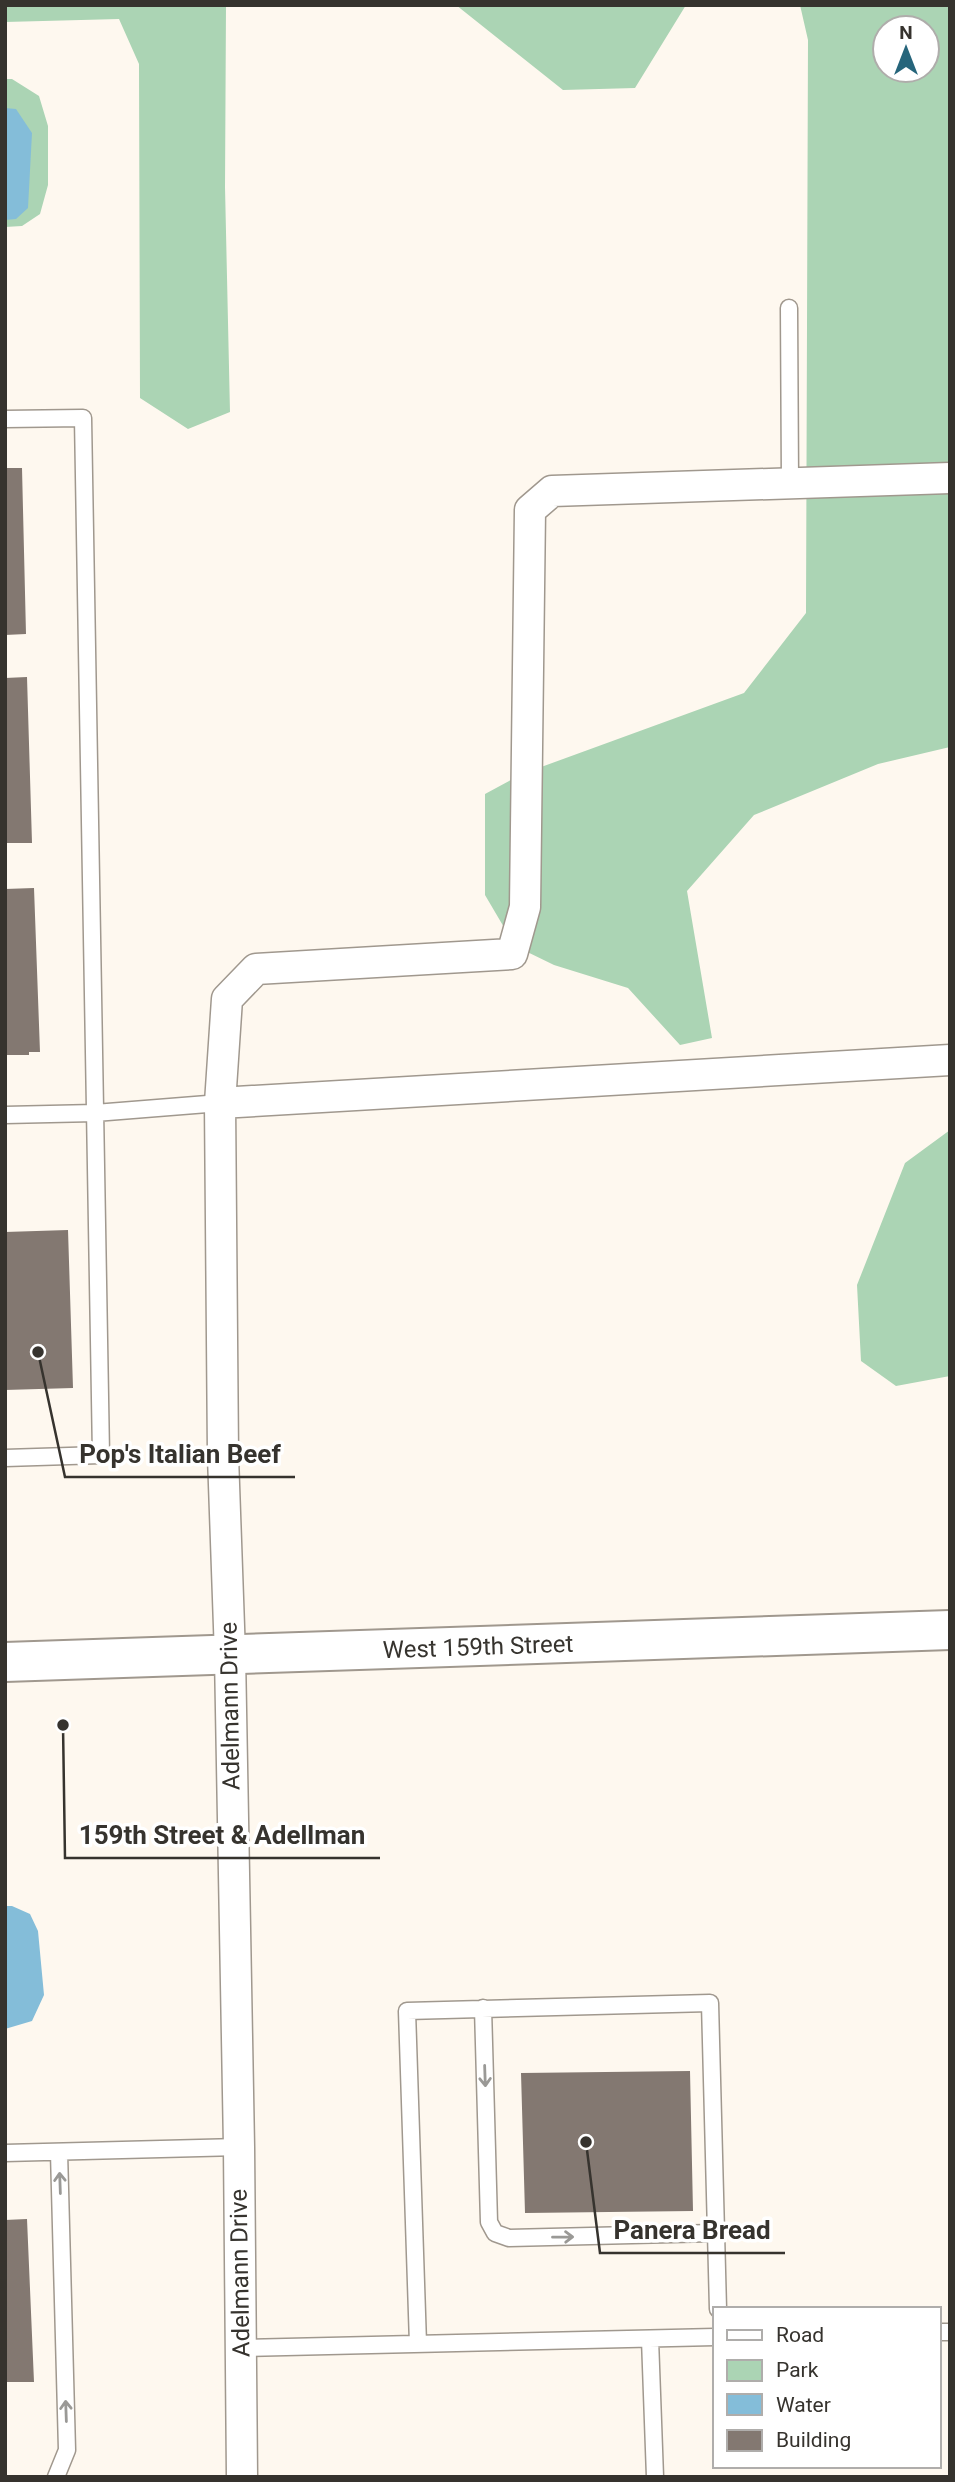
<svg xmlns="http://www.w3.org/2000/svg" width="955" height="2482" font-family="Roboto,sans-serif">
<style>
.green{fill:#abd4b4;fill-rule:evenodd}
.water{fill:#84bdd9}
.building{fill:#837871}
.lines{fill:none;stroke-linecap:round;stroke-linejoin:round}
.service-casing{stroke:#a0988e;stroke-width:19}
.minor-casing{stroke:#a0988e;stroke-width:33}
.secondary-casing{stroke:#a0988e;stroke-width:42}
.service{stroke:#fff;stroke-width:16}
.minor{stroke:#fff;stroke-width:30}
.secondary{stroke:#fff;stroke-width:38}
.oneway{stroke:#9a9996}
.labels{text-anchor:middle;stroke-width:7;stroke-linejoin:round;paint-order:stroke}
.street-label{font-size:24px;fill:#36332e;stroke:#fff}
.leader{fill:none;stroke:#36332e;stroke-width:2.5}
.callout-dot{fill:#36332e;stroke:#fff;stroke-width:2.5}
.callout-label{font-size:26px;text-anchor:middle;font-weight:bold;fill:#36332e;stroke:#fff;stroke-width:7;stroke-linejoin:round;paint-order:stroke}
</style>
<rect width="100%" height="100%" fill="#fef8ef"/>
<path class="green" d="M5,5h221l-1,182 5,225 -42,17 -48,-31 -1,-334 -20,-45 -114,3z
M456,5h230l-51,83 -72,2z
M800,5h150v742l-72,17 -124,51 -67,76 25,147 -32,7 -52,-57 -74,-23 -39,-19 -30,-51v-101l37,-20 222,-81 62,-80 2,-573zM885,28h42v42h-42z
M5,79h7l27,17 9,30v59l-8,29 -18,12 -17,1z
M950,1130v246l-54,10 -35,-25 -4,-76 48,-122z"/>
<path class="water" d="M5,108l11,1 16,24 -4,75 -12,11 -11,1z
M5,1906h7l18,8 8,17 6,64 -12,26 -27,8z"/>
<path class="building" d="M5,468h17l4,166 -21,1z
M27,677l5,166h-27v-165z
M34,888l6,164h-11v3h-24v-166z
M68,1230l5,158 -68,2v-158z
M690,2071l3,140 -168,2 -4,-140z
M27,2219l7,163h-29v-162z"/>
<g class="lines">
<defs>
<path id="service" d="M789,308l1,175
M5,419l78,-1 18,1037 -96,3
M5,1115l90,-2 125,-10
M483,2008l6,214 6,11 14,5 205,-5
M5,2153l234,-6
M939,2332h11
M650,2339l5,138
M418,2344l-11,-333 303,-8 8,306
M241,2348l474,-11
M56,2477l11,-27 -8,-298"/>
<path id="minor" d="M220,1103l730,-43
M242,2477l-3,-330 -9,-492 -7,-199 -3,-353 7,-104 29,-30 256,-15 13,-47 5,-397 22,-19 398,-13"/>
<path id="secondary" d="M5,1662l945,-32"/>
</defs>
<use href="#service" class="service-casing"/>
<use href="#minor" class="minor-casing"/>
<use href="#secondary" class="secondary-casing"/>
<use href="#service" class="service"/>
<use href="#minor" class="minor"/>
<use href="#secondary" class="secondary"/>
</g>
<defs><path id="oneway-shaft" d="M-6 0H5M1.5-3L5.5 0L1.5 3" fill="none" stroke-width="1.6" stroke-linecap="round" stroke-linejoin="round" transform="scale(1.75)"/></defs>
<g class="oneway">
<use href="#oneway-shaft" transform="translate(485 2076) rotate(88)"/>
<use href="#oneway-shaft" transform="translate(60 2183) rotate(-92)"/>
<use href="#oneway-shaft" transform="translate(563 2237) rotate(-1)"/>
<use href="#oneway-shaft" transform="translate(66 2411) rotate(-92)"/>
</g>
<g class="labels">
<g class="street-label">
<text transform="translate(478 1647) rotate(-2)" y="8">West 159th Street</text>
<text transform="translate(230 1706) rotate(-91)" y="8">Adelmann Drive</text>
<text transform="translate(240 2273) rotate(-91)" y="8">Adelmann Drive</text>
</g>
</g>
<path class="leader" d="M38 1352L65 1477H295M63 1725L65 1858H380M586 2142L600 2253H785"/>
<g class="callout-dot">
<circle cx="38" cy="1352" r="7"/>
<circle cx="63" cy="1725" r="7"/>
<circle cx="586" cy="2142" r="7"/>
</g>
<g class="callout-label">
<text x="180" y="1463">Pop's Italian Beef</text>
<text x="222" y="1844">159th Street &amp; Adellman</text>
<text x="692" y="2239">Panera Bread</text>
</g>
<rect width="955" height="2482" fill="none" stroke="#36332e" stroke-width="14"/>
<rect x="713" y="2307" width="228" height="161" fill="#ffffff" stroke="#afadab" stroke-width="2"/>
<rect x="727" y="2330" width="35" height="10" fill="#ffffff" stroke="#afadab" stroke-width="2"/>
<text x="776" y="2342" font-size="21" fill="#36332e">Road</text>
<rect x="727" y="2360" width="35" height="21" fill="#abd4b4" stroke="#afadab" stroke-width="2"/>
<text x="776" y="2377" font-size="21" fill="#36332e">Park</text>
<rect x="727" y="2394" width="35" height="21" fill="#84bdd9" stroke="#afadab" stroke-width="2"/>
<text x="776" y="2412" font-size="21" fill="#36332e">Water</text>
<rect x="727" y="2430" width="35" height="21" fill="#837871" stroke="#afadab" stroke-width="2"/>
<text x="776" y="2447" font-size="21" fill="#36332e">Building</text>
<g transform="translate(906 49)"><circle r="33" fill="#ffffff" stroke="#afadab" stroke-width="2"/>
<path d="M0-5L12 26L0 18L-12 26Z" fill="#26657b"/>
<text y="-10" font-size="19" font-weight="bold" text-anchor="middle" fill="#36332e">N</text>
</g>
</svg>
